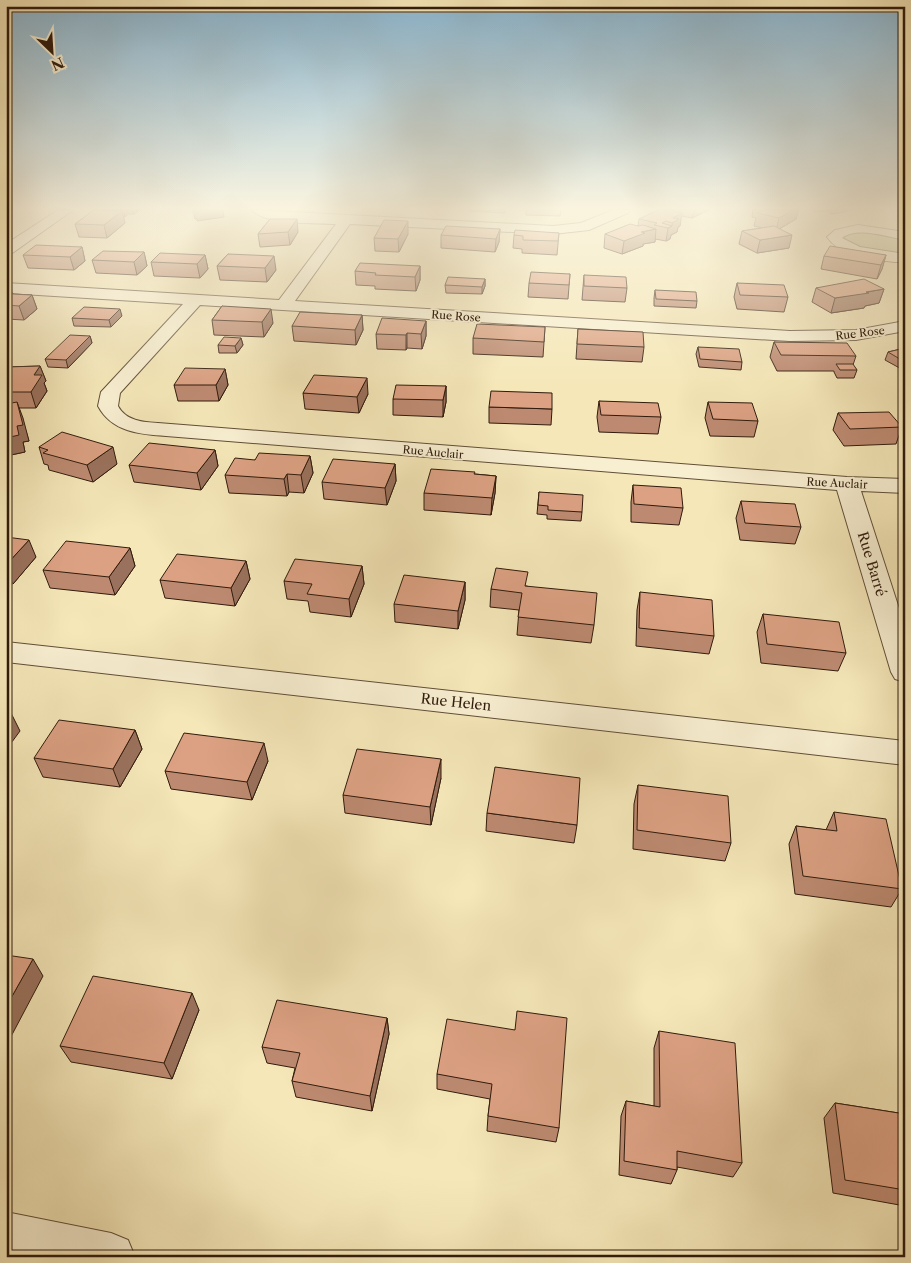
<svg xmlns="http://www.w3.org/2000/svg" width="911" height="1263" font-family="'Libre Caslon Text',serif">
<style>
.green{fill:#bdc58e;stroke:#76704d}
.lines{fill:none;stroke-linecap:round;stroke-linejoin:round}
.street-casing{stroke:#614e37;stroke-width:2}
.street{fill:#f8efd1;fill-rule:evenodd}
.wall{fill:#bd8a71;stroke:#301b0c}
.shaded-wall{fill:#9a715c;stroke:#301b0c}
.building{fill:#dca183;stroke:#301b0c}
.labels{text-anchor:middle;stroke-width:4;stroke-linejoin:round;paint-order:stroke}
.far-street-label{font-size:11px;fill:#301b0c;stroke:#f8efd1}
.street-label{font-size:14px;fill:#301b0c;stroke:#f8efd1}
</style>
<rect width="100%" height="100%" fill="#f5e7b8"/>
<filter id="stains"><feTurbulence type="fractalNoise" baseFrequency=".004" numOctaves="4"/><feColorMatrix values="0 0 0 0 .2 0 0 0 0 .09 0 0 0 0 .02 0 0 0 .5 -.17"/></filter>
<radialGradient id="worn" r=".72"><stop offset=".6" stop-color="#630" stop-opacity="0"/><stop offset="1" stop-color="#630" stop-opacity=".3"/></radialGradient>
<path class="green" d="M864,232l41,7v17l-46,-8 -20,-11 10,-4z"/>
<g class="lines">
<defs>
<path id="street" d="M58,210h15l-62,44 -5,1v-11z
M252,210l301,16 28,-3 32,-13h17l-2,3 -39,17 -36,4 -203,-10 -55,77 495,30 66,-1 49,-9v10l-49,9 -66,1 -590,-36 -80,88 -2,13c8,15 25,16 40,17l689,54 58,2v14l-44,-2 44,136v55l-10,-3 -4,-7 -54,-182 -671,-54c-27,-2 -54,-4 -68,-30l3,-14 82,-88 -177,-11v-10l273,17 57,-76c-19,-1 -71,1 -84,-14z
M858,225l47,7v8c-17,-3 -48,-14 -63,-2l18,9 45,7v9c-26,-3 -62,-3 -78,-26l8,-7z
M6,642l899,99v24l-899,-103z
M6,1212l105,21 17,7 7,17h-129z"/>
</defs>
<use href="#street" class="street-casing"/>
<use href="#street" class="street"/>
</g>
<path class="wall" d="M94,210h45l-5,4h-6l-3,3h-2l2,6 -18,15 -28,-1 -4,-13z
M469,210h37l-1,3 -36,-2z
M526,210h35l-1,6 -34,-1z
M671,210h38l-17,8 -11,-2 -1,10 -2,1 -1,5 -6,3 -1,4 -4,2 -11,-2v3l-12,2v2l-21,8 -18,-6 1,-14 33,-8 1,-7 32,-8z
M753,210h45l-2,9 -17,10 10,19 -32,5 -18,-9 3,-13 20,-3 -8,-2 2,-8 -4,-1z
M813,210h35v1l-17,3 -4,-3 -12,1z
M270,219l28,13 -8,13 -30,2 -2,-13z
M500,229l-1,13 -4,10 -54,-4v-13z
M559,233l-2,22 -35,-2v-4l-9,-1 1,-13z
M408,234l-9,18 -24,-1 -1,-13z
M82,247l3,14 -11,9 -46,-2 -5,-13z
M144,252l3,14 -10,9 -41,-2 -4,-13z
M228,254l48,16 -9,12 -47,-2 -3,-14z
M205,255l3,14 -8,9 -46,-2 -3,-14z
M886,255l-4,14 -5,10 -56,-10 3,-13z
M420,266v14l-4,11 -41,-2v-3l-19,-1 -1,-14z
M570,274l-2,25 -40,-2 1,-14z
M584,275l43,13 -2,14 -43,-2z
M485,279v7l-3,8 -36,-1 -1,-8z
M737,283l51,14 -4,15 -47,-3 -3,-12z
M816,288l68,1 -5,14 -14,3 -1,2 -33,5 -19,-11z
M655,290l42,11 -1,7 -42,-2v-8z
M6,292l7,1 1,1 18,1 5,14 -13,11 -18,-1z
M222,306l51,17 -9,14 -50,-2 -2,-15z
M362,315l1,15 -7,15 -62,-4 -2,-15z
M122,316l-11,11 -37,-1 -2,-8z
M426,321v15l-4,13 -15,-1 -1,2 -29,-1 -1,-15z
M545,327l-2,30 -70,-3v-16z
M578,329l66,18 -2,15 -66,-3z
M90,336l2,7 -24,25 -20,-1 -3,-8z
M241,338l2,7 -6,8h-18l-1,-8z
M774,342l82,14 -3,9 4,5 -3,8h-17l-3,-6v-1h-57l-7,-14z
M698,347l44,15 -1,8 -42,-3 -3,-13z
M905,348v23l-20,-11 3,-8z
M40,366l6,15 -2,2 3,8 -11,17h-17l10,33 -6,1 2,10 -19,4v-89z
M225,369l3,16 -9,16h-41l-4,-16z
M446,386v16l-3,15 -50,-2v-16z
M303,393l65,1 -9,19 -54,-4z
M599,401l62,16 -3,17 -59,-2 -2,-15z
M708,402l50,19 -4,16 -44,-1 -5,-18z
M489,407l63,2 -1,16 -62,-2z
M838,413l64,14 -6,17 -52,2 -11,-16z
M39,447l78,17 -24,18 -44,-12 -1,-5 -4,-1z
M215,450l3,16 -17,24 -67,-8 -5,-17z
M310,456l3,17 -9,20 -15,-1 -2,4 -58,-3 -4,-18 30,-15z
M395,464l1,17 -9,24 -63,-6 -2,-17z
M475,474l21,2 -1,17 -4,22 -67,-5v-17z
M633,485l50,23 -4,17 -48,-3v-20z
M539,492l43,20 -1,9 -34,-2v-4l-10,-1z
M741,501l60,26 -6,17 -55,-4 -4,-22z
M6,537l30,20 -23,27 -7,-1z
M130,548l5,18 -20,29 -65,-7 -7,-18z
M246,561l4,18 -15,27 -70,-8 -5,-18z
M362,566l2,18 -13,33 -41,-5 -2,-11 -21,-2 -3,-18z
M465,582v18l-7,29 -63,-7 -1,-18z
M527,586l67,39 -3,18 -74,-8 2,-25 -29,-3 1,-18z
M640,592l74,44 -5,18 -73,-8 1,-36z
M763,614l83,39 -8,18 -77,-8 -4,-31z
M135,730l7,19 -22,38 -77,-10 -9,-19z
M268,761l-16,39 -81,-11 -6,-18z
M441,778l-10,47 -86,-12 -2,-18z
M638,785l93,58 -6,18 -92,-12 1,-45z
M834,812l68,77 -11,18 -96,-13 -6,-50 7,-18 30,4z
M487,813l90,12 -3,18 -88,-12z
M199,1010l-27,69 -101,-17 -11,-16z
M387,1018l2,16 -17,77 -76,-14 -4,-16 3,-13 -28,-5 -5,-16z
M515,1030l44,98 -3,14 -69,-11 1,-15 2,-17 -53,-10v-15z
M659,1031l83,132 -9,14 -56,-10v3l-6,14 -52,-9 2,-59 5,-15 28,5v-58z
M835,1103l70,11v92l-72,-13 -9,-75z"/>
<path class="shaded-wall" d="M123,210h4l1,4 -3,3z
M132,210h7l-5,4z
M193,210h30l1,7 -27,4v-2h-2z
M694,210h15l-17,8z
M793,210h5l-2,9 -20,12 3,-13z
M832,210h16v1l-17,3z
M122,211l3,12 -18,15 -3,-13z
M682,213l-2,13 -2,1 -1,5 -6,3 -1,4 -4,2 2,-13 4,-2 1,-8z
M297,219l1,13 -8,13 -2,-13z
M408,221v13l-9,18 -1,-13z
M500,229l-1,13 -4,10 1,-13z
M656,229l-1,13 -12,2v2l-21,8 2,-13 17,-9z
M792,235l-3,13 -32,5 3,-13z
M82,247l3,14 -11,9 -4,-13z
M144,252l3,14 -10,9 -3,-13z
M205,255l3,14 -8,9 -3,-14z
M886,255l-4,14 -5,10 4,-14z
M274,256l2,14 -9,12 -2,-14z
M420,266v14l-4,11 -1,-14z
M485,279v7l-3,8v-7z
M884,289l-5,14 -14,3 -1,2 -33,5 4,-15z
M32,295l5,14 -13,11 -5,-14z
M120,309l2,7 -11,11 -2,-7z
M271,309l2,14 -9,14 -2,-15z
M362,315l1,15 -7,15 -1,-15z
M426,321v15l-4,13 -1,-15z
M407,333v15l-1,2v-15z
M90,336l2,7 -24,25 -2,-8z
M241,338l2,7 -6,8 -2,-7z
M40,366l6,15 -2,2 3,8 -11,17 -5,-16 3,-17z
M225,369l3,16 -9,16 -3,-16z
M367,378l1,16 -9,19 -2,-16z
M446,386v16l-3,15v-17z
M17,402l6,16 6,23 -6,1 2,10 -19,4v-18l11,-12z
M113,447l4,17 -24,18 -6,-17z
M215,450l3,16 -17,24 -4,-17z
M310,456l3,17 -9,20 -3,-18z
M395,464l1,17 -9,24 -2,-17z
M287,474l2,18 -2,4 -3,-17z
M496,476l-1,17 -4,22 1,-17z
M29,540l7,17 -23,27 -7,-17v-2z
M130,548l5,18 -20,29 -6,-18z
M246,561l4,18 -15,27 -4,-18z
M362,566l2,18 -13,33 -2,-18z
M465,582v18l-7,29v-18z
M11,713l9,18 -14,19v-31z
M135,730l7,19 -22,38 -7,-18z
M264,743l4,18 -16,39 -5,-18z
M441,759v19l-10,47 -1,-18z
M33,959l10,17 -37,70v-39z
M192,993l7,17 -27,69 -8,-16z
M387,1018l2,16 -17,77 -2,-15z"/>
<path class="building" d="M94,210h7l21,1 -18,14 -29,-1z
M658,210h8l16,3 -9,5 6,1 -7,4 -6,-2 -4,2 10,3 -4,2 -14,-3 3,-2 -18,-4z
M763,210h30l-14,8 -22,-5z
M270,219h27l-9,13 -30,2z
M384,220l24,1 -10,18 -24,-1z
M630,224l8,2 5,-1 13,4 -15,3 4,1 -21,8 -19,-7z
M446,226l54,3 -4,10 -55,-4z
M774,226l18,9 -32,5 -18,-9z
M515,230l44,3 -1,8 -35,-1v-4l-9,-1z
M36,245l46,2 -12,10 -47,-2z
M830,246l56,9 -5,10 -57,-9z
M103,251l41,1 -10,10 -42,-2z
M160,253l45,2 -8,9 -46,-2z
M228,254l46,2 -9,12 -48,-2z
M360,263l60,3 -5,11 -40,-2 1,-2 -21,-2z
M531,272l39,2 -1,11 -40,-2z
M584,275l42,2 1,11 -43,-2z
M448,277l37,2 -3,8 -37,-2z
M864,279l20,10 -18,3 3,1 -34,5 -19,-10z
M737,283l47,2 4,12 -48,-2z
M655,290l41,2 1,9 -41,-2z
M6,292l7,1 -1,1 20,1 -13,11 -13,-1z
M222,306l49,3 -9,13 -50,-2z
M84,307l36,2 -11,11 -37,-2z
M300,312l62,3 -7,15 -63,-4z
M382,318l44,3 -5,13 -14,-1 -1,2 -30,-1z
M477,324l68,3 -1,15 -71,-4z
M578,329l65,3 1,15 -67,-3z
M70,335l20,1 -24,24 -21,-1z
M224,337l17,1 -6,8 -17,-1z
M774,342l73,1 9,13 -75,-1z
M698,347l41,2 3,13 -42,-3z
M905,348v14l-17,-10z
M836,364h17l4,6h-17z
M40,366l-6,9h8l-11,17h-25v-25z
M185,368l40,1 -9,16h-42z
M314,375l53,3 -10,19 -54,-4z
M396,385l50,1 -3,14 -50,-1z
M491,391l61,2v16l-63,-2z
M599,401l59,2 3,14 -60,-2z
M17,402l6,23 -6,1 2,9 -13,3v-34z
M708,402l44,1 6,18 -45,-2z
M889,412l13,15 -52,2 -12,-16z
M62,432l51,15 -26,18 -44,-12 5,-3 -9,-3z
M149,443l66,7 -18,23 -68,-8z
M259,453l51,3 -9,19 -14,-1 -3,5 -59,-4 10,-17 20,2z
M333,459l62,5 -10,24 -63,-6z
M431,469l44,3 -1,2 22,2 -4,22 -68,-5z
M633,485l48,3 2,20 -49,-4z
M539,492l44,3 -1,17 -34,-2v-4l-10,-1z
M741,501l54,3 6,23 -56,-4z
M6,537l23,3 -23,25z
M66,541l64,7 -21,29 -66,-7z
M177,554l69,7 -15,27 -71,-8z
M295,559l67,7 -13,33 -42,-5 5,-10 -28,-3z
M496,568l32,4 -3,14 72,7 -3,32 -76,-8 4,-24 -31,-4z
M404,575l61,7 -7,29 -64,-7z
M640,592l72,8 2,36 -75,-8z
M763,614l76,8 7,31 -79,-9z
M6,712l5,1 -5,6z
M59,720l76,10 -22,39 -79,-11z
M184,733l80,10 -17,39 -82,-11z
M357,749l84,10 -11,48 -87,-12z
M495,767l85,11 -3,47 -90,-12z
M638,785l90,11 3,47 -94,-13z
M834,812l52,7 16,70 -99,-13 -7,-50 41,5z
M6,955l27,4 -27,48z
M93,976l99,17 -28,70 -104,-17z
M277,1000l110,18 -17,78 -78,-15 8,-28 -38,-6z
M517,1011l50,7 -8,110 -71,-12 4,-32 -55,-10 10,-55 68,11z
M659,1031l76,12 7,120 -65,-12v19l-53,-9 2,-60 34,6z
M835,1103l70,11v76l-60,-10z"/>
<linearGradient id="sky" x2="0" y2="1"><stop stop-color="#8ab8d4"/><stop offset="0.54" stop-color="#faf4df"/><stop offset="1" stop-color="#faf4df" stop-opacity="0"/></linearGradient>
<rect width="911" height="386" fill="url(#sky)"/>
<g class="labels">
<g class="far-street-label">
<text transform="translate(456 316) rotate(4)" y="4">Rue Rose</text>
<text transform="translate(860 333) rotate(-7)" y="4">Rue Rose</text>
<text transform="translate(433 452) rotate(5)" y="4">Rue Auclair</text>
<text transform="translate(837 483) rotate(3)" y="4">Rue Auclair</text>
</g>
<g class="street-label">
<text transform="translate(872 564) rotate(73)" y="5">Rue Barré</text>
<text transform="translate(456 702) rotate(6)" y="5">Rue Helen</text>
</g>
</g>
<rect width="911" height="1263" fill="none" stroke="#f5e7b8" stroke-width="25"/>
<rect x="8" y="8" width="896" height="1248" fill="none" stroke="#301b0c" stroke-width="2.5"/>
<rect x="12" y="12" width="886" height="1238" fill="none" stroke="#301b0c"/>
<g transform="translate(52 52) rotate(155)" stroke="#f8efd1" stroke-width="4" paint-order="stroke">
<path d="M0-4L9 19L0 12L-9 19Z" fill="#301b0c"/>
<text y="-8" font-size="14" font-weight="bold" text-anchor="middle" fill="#301b0c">N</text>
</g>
<rect width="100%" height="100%" filter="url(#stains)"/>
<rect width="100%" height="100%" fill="url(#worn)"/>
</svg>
